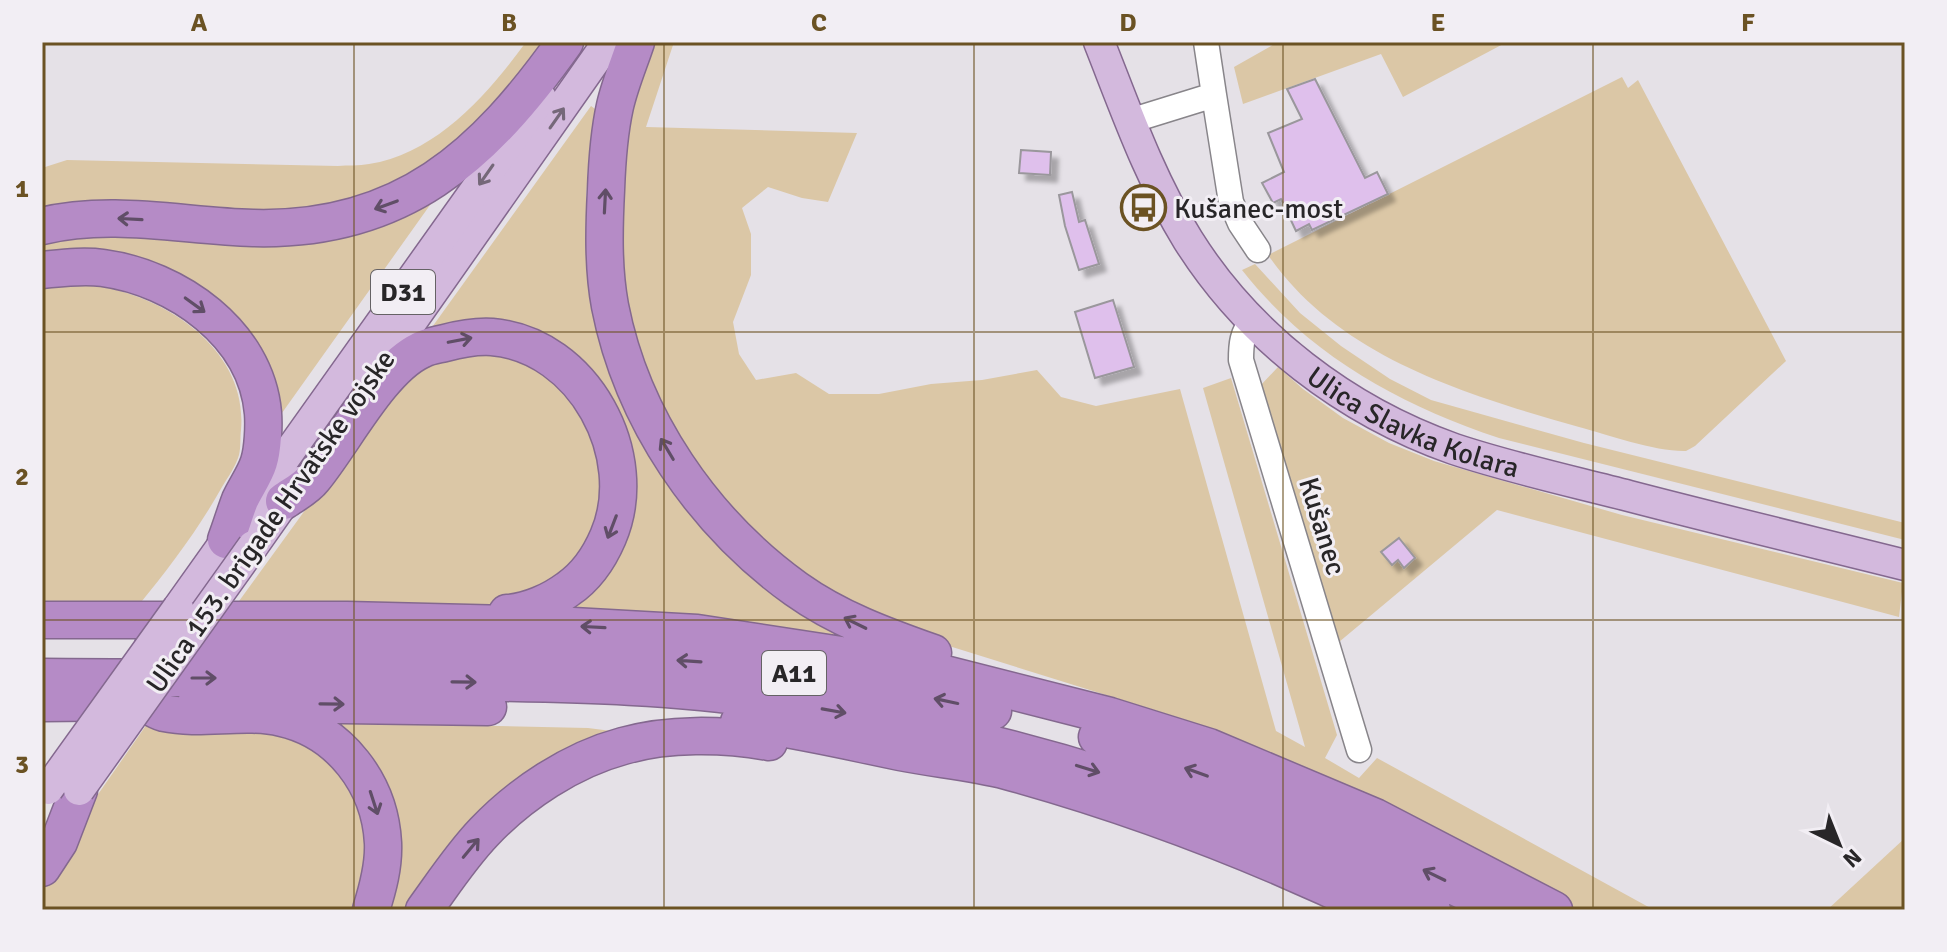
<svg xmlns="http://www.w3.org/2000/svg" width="1947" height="952" font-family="Signika,sans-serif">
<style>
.green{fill:#dbc7a6}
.building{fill:#dfc0ec;stroke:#9a979c;stroke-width:2;filter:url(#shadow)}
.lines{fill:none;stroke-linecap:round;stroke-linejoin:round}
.minor-casing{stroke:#88858a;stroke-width:27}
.major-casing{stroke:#84688f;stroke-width:33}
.highway-casing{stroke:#84688f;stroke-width:39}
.minor{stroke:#fff;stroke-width:24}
.major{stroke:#d3b9dd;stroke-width:30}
.highway{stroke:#b58bc6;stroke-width:36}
.major-bridge-casing{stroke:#84688f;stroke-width:33;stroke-linecap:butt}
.major-bridge{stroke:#d3b9dd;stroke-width:30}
.oneway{stroke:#756879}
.oneway2{stroke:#604e67}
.grid{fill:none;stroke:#6b5223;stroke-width:2;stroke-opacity:0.55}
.labels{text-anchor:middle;stroke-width:6;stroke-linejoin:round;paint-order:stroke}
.shield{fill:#f2eef4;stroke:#656265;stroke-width:2}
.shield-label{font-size:26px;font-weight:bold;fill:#282628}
.poi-label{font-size:28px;fill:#282628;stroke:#f2eef4;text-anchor:start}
.street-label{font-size:28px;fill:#282628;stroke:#f2eef4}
.neatline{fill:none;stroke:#6b5223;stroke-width:3}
.grid-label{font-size:26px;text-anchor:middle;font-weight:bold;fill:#6b5223}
</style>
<defs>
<filter id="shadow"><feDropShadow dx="7" dy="7" stdDeviation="2" flood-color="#0004"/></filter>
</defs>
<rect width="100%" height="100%" fill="#e5e1e7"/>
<path class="green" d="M526,42h25l-9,14 -123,123 -121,37 -256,-4v-44l25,-8 271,6c10,-1 21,0 31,-2 68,-11 119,-70 157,-122z
M646,42h28l-28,85 211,6 -29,69 -26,-4 -34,-11 -26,21 9,26v41l-18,47 6,32 17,26 40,-7 33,21h50l52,-10 51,-4 55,-10 24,27 35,9 84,-17 96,342 29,16 -102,-359 28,-10 106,357 -12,23 34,20 18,-20 277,152h-88l-298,-157 -85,-34 -327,-102 -154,-125 -78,-152 -11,-188z
M1278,42h229l-104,55 -22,-43 -138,50 -9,-37z
M1622,77l6,11 10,-8 148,281 -91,85 -9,5c-29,1 -78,-16 -107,-24 -113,-32 -241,-70 -311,-172z
M591,106l7,5 -10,56 -2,33 2,66 69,201 32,46 41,45 50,42 36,24 27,14 -298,-22 75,-85 -36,-152 -154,-49z
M435,198l-163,229 -41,-101 -189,-69v-20z
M1255,264l45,49 41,33 49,33 41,21 153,43 321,80v17l-406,-102c-101,-34 -190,-83 -257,-168z
M54,285c16,1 34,-1 49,2 69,13 145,66 138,143 -1,8 0,17 -2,25 -3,11 -11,22 -17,32 -24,43 -53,81 -84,119l-96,-2v-316z
M494,352c14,6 31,11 44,19 29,19 55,55 61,89 4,29 0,56 -12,82 -38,78 -135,65 -207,66 -49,0 -97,0 -146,0l159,-219 49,-34z
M1278,367l25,22 40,29 46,25 45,18 188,54 281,68 -4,34 -402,-107 -158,132 -79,-256z
M316,722l272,6 47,6 -40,9 -184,167h-30l9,-40z
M147,724l136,2 61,40 26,58 -11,86h-317v-23l20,-41z
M1905,838v72h-78z"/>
<path class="building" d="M1315,79l50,99 12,-6 11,22 -76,36 -3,-6 -13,7 -15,-32 -8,4 -11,-20 22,-11 -16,-39 34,-14 -15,-30z
M1021,150l30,2 -1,23 -31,-2z
M1072,192l7,30 6,-2 14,44 -20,6 -14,-44 -6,-31z
M1113,300l21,67 -39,11 -20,-66z
M1399,538l16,20 -11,10 -6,-8 -6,5 -11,-13z"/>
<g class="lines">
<defs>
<path id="minor" d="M1214,95l17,107 9,21 18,27
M1130,121l84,-26 -8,-53
M1252,321c-10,12 -11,23 -11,39l118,390"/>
<g id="major">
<path id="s1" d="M1099,42c27,68 50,135 89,198 61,97 158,171 266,209 57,19 117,32 175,47 92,24 184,46 276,69"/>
<path d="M372,378l236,-336"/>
<path d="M253,546l45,-64"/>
<path d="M178,608l363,-510"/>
</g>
<path id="highway" d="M636,42c-7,21 -16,42 -21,64 -6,27 -8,56 -9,84 -2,39 -3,78 4,116 22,113 93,216 186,283 42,30 89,47 137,64
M42,226c70,-17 141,0 211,2 149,4 231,-72 312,-186
M42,270c20,-2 41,-5 61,-2 73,10 153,65 160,145 1,13 0,36 -4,49 -4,13 -13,25 -19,38 -5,13 -9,27 -14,40
M284,501c10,-7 22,-13 29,-22 30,-36 67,-110 108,-129 7,-4 16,-5 24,-7 15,-4 31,-7 47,-6 92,8 151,119 116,200 -9,21 -21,39 -40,52 -16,12 -40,23 -61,24
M42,620h305l208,5 142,8 216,33 197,50 99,31 166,70 179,93
M153,646c136,0 272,-2 407,5 147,7 290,29 433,60
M42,677c141,1 282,1 423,5 102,2 206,3 307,19 237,35 447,100 660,209
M142,702c7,4 15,9 22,11 37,8 81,-4 118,5 58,13 98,66 101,125 1,23 -5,45 -12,67
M42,703l98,-1
M196,703l292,4
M739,722c54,6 107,19 161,30 35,7 72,10 107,19 127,35 250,82 368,139
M1097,737l195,72 212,101
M42,868l17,-26 20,-52
M424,910c19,-26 37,-54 60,-78 36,-38 87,-72 139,-86 45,-13 100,-12 146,-4"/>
</defs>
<use href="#minor" class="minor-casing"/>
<use href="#major" class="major-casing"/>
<use href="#highway" class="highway-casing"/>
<use href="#minor" class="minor"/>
<use href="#major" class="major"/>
<use href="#highway" class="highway"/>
<defs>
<path id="major-bridge" d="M48,789l130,-181
M79,790l174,-244"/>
</defs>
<use href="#major-bridge" class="major-bridge-casing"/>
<use href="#major-bridge" class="major-bridge"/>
</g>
<defs><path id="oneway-shaft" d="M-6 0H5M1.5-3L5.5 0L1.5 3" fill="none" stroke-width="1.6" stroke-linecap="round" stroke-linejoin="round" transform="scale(2)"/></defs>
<g class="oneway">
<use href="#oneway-shaft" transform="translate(557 118) rotate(-55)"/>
<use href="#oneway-shaft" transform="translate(486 175) rotate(125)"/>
</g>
<g class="oneway2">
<use href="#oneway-shaft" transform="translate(605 201) rotate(-87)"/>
<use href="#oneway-shaft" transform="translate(386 205) rotate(160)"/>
<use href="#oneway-shaft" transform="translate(130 219) rotate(-177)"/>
<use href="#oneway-shaft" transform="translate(195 305) rotate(36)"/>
<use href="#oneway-shaft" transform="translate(460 340) rotate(-11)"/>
<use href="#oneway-shaft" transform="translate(667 449) rotate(-121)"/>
<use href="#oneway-shaft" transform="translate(612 527) rotate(111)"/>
<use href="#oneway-shaft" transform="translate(855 623) rotate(-154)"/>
<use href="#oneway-shaft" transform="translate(593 627) rotate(-177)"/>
<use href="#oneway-shaft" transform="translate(689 661) rotate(-176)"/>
<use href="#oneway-shaft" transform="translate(204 678)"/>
<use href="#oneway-shaft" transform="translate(464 682) rotate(1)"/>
<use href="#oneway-shaft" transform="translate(946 701) rotate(-168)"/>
<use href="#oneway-shaft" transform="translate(332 704) rotate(1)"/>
<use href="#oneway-shaft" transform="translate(834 711) rotate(10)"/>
<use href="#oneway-shaft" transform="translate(1088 769) rotate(17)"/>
<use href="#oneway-shaft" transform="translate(1196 772) rotate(-160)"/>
<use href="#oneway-shaft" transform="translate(374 803) rotate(72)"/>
<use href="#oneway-shaft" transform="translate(471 848) rotate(-50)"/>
<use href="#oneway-shaft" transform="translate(1434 875) rotate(-154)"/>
</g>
<path class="grid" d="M354,42v868M664,42v868M974,42v868M1283,42v868M1593,42v868M42,332h1863M42,620h1863"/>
<defs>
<symbol id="bus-ring" viewBox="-11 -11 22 22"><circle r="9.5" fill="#f2eef4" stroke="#6b5223" stroke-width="1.5"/><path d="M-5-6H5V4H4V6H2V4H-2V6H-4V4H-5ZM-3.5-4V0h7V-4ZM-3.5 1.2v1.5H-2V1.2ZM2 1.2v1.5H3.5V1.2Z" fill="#6b5223"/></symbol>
</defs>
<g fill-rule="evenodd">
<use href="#bus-ring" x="1118" y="182" width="51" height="51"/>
</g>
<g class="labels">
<g class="shield">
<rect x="371" y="270" width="64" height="44" rx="6"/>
<rect x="762" y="651" width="64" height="44" rx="6"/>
</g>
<g class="shield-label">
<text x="403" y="301">D31</text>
<text x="794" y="682">A11</text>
</g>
<g class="poi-label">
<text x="1174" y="218">Kušanec-most</text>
</g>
<g class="street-label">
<text dy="10" stroke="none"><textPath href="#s1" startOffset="514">Ulica Slavka Kolara</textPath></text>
<text transform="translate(270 521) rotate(-55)" y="10">Ulica 153. brigade Hrvatske vojske</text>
<text transform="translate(1323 526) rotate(73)" y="10">Kušanec</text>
</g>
</g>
<rect width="1947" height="952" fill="none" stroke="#f2eef4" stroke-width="88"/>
<g transform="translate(1839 844) rotate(137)" stroke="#f2eef4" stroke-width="6" paint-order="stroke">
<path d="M0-6L14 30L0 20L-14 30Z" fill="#282628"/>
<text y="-12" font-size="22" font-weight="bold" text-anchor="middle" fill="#282628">N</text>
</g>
<rect x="44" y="44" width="1859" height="864" class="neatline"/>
<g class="grid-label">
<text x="199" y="31">A</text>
<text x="509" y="31">B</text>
<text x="819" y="31">C</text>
<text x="1128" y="31">D</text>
<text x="1438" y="31">E</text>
<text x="1748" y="31">F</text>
<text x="22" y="197">1</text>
<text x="22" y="485">2</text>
<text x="22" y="773">3</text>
</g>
</svg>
